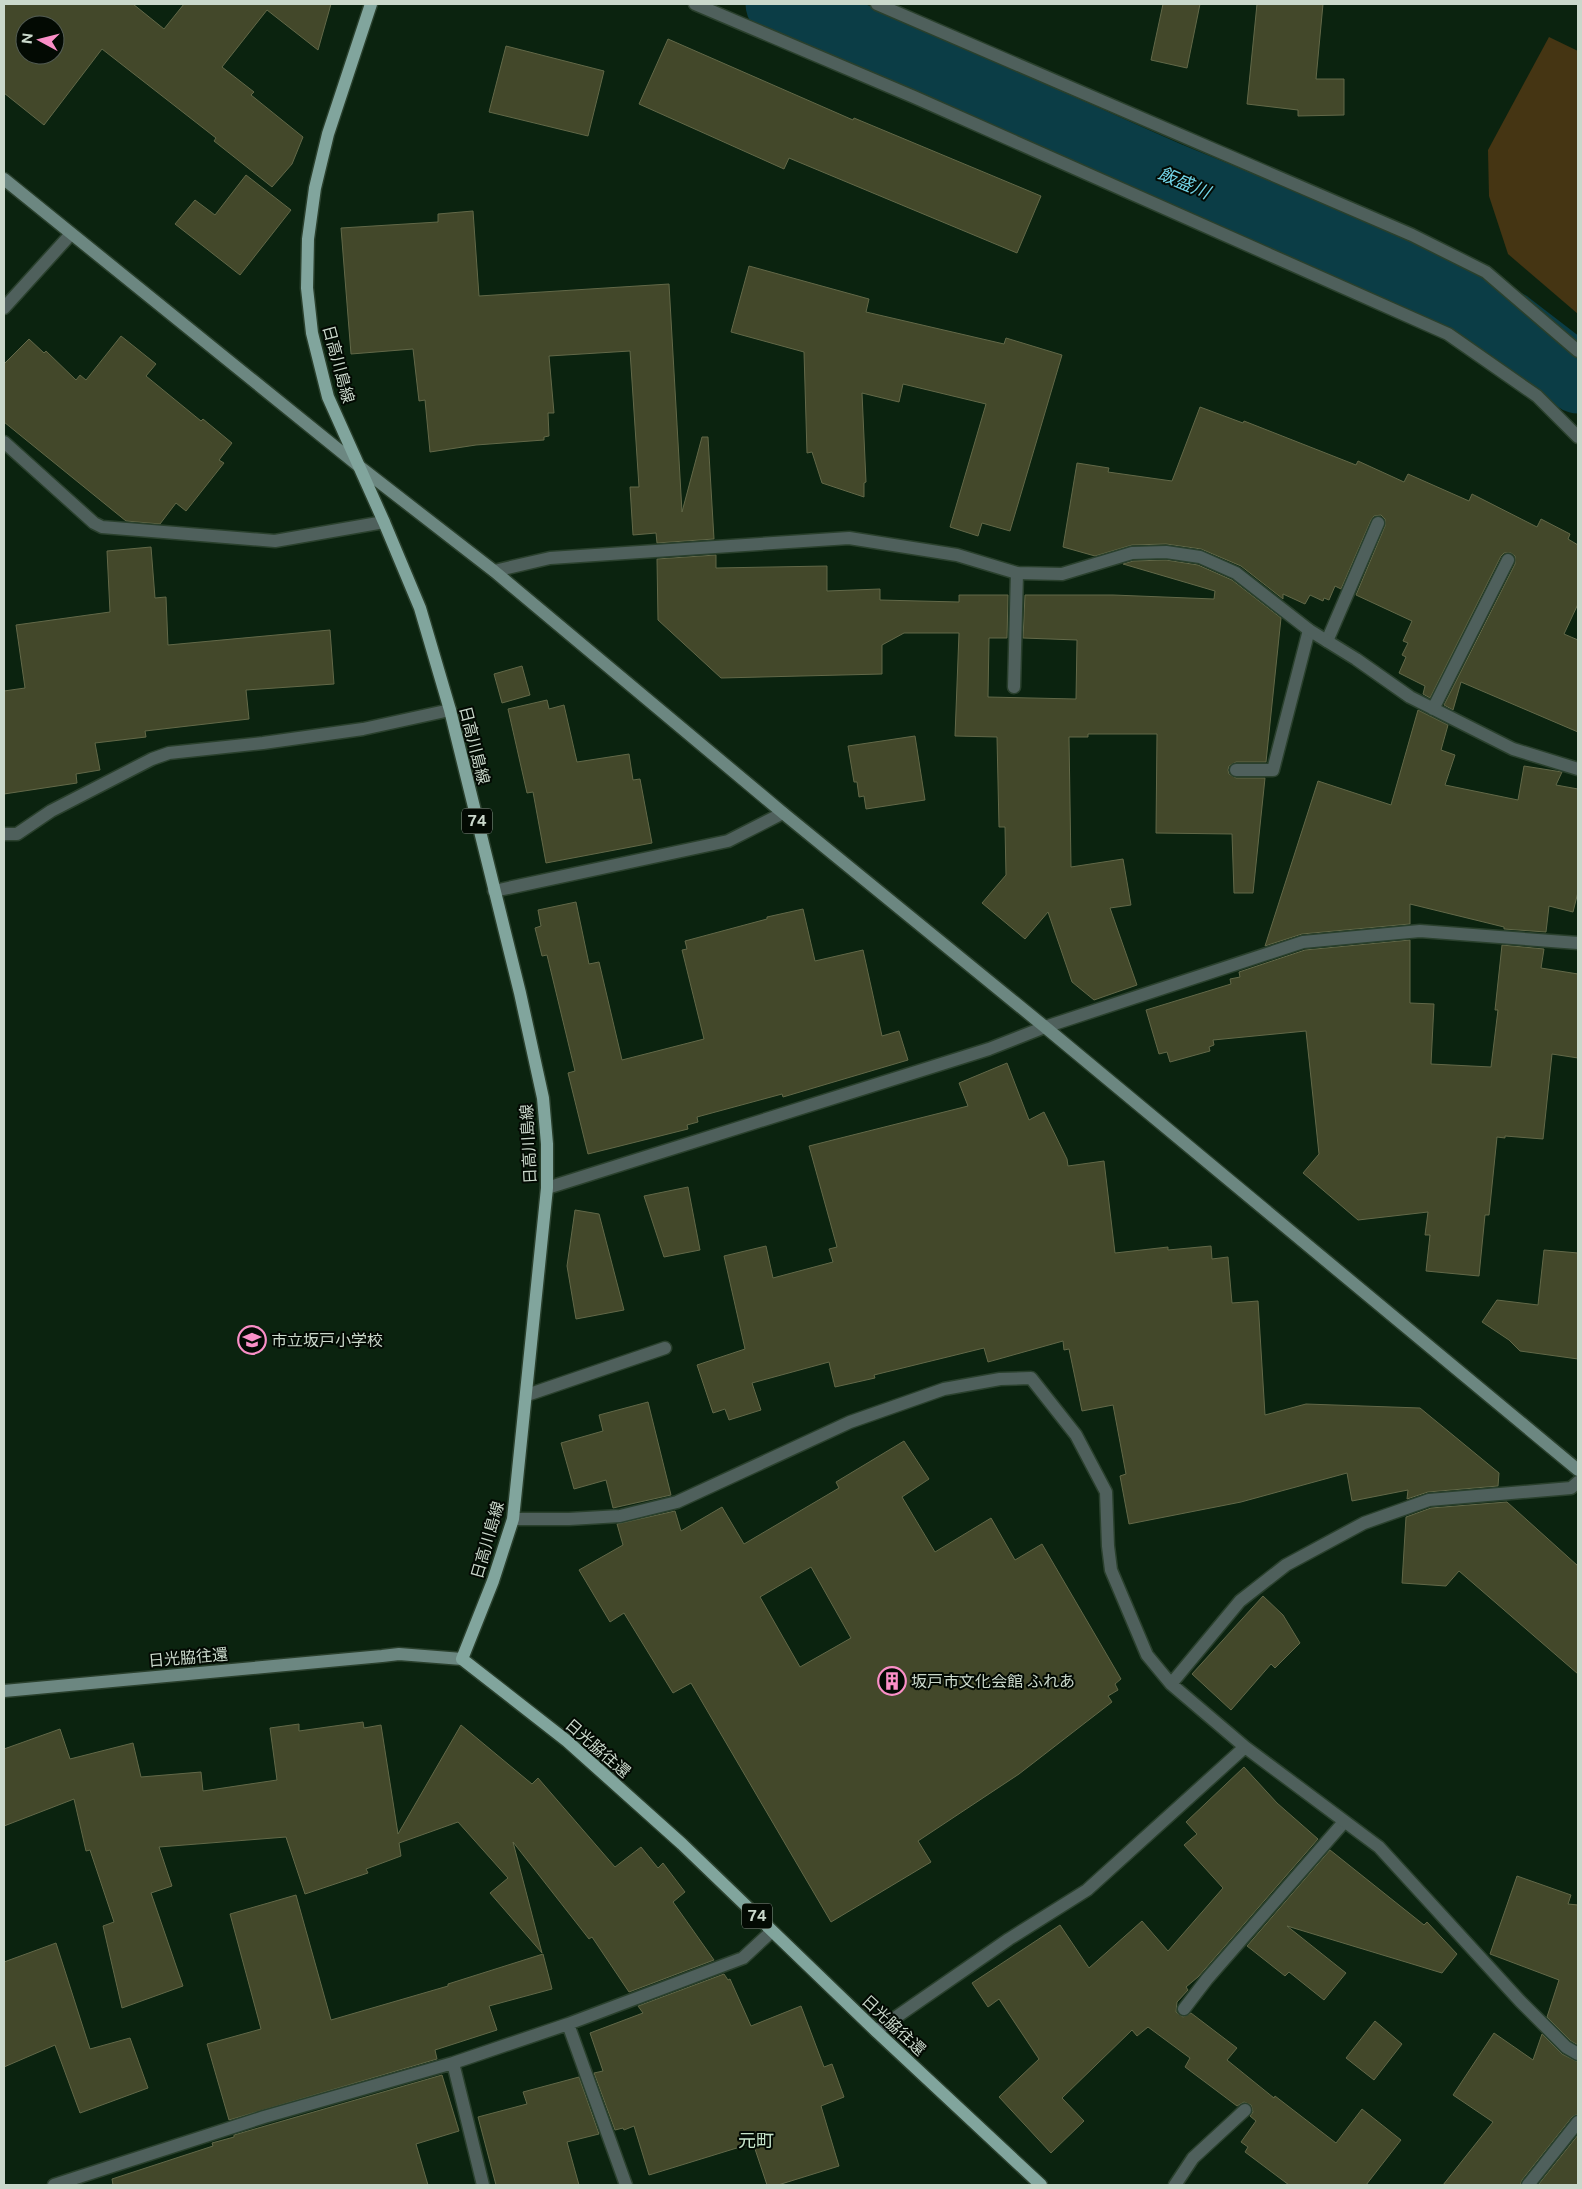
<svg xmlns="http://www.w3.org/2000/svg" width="1582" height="2189" font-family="'Public Sans','Noto Sans JP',sans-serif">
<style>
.green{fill:#453513}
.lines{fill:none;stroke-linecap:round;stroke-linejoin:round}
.river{stroke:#0b3d46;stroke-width:69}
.building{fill:#43482a;stroke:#626848;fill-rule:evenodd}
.lane-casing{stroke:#2a402d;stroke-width:15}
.street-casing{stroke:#2a402d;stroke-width:15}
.secondary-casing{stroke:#2a402d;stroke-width:15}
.primary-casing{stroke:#2a402d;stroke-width:15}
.lane{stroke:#4f605c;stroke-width:12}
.street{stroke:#4f605c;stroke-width:12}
.secondary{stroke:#6c8781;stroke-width:12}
.primary{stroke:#81a59d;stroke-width:12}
.labels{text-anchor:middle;stroke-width:4;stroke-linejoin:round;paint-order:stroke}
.shield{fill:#030a03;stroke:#8e9a8f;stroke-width:1}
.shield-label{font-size:15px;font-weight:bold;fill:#cad8cb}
.street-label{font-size:16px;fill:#cad8cb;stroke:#030a03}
.poi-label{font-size:16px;fill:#cad8cb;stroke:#030a03;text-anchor:start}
.water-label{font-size:18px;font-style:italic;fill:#72d4e7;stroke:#030a03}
.neighbourhood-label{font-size:18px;fill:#c7e5ca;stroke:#030a03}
</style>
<rect width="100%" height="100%" fill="#0b230f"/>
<path class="green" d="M1549,37l29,14v263l-70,-60 -19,-58 -1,-46z"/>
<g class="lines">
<path class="river" d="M780,4l390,173 269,110 69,38 70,54"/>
</g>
<path class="building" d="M4,4h129l31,25 20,-25h147l-13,46 -51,-40 -45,57 32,25 -3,3 52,42 -11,27 -20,23 -58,-46 2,-3 -114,-89 -58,76 -40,-32zM25,25h30v30h-30z
M1163,4h37l-13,64 -36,-8z
M1257,4h66l-7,75h28v36l-46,1v-6l-51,-6z
M668,39l185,81 1,-2 187,78 -24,57 -228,-95 -5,11 -145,-65z
M506,46l98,25 -16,65 -99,-24z
M246,175l45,35 -51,65 -65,-51 20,-24 20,15z
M473,211l6,85 190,-12 13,228 20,-75h6l6,102 -57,4 -1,-10 -23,2 -3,-48h9l-9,-136 -81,5 5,57h-6l1,23 -5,1v3l-68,5 -46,7 -5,-52 -6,1 -6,-52 -62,5 -10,-126 97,-6v-8z
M749,266l120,33 -3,13 138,32 2,-6 56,17 -52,176 -28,-8 -4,13 -28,-9 36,-123 -83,-20 -4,18 -37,-9 4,89 -2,1v14l-42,-14 -10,-31 -5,1 -3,-101 -73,-20z
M121,336l35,28 -10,12 55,45 2,-2 29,24 -13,17 5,3 -38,48 -10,-8 -16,21 -34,-3 -122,-99v-58l25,-25 15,14 2,-2 30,29 4,-5 6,5z
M1200,407l43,16 1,-2 112,44 2,-4 46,21 4,-8 61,27 3,-7 65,33 4,-8 29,15 -2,5 10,6v59l-14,30 14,6v92l-117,-50 -8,28 -9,-5 71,-141v-8l-4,-3h-7l-3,3 -71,142 -7,-4 2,-8 -26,-13 7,-16 -4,-2 6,-12 -5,-2 9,-20 -56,-26 29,-69v-7l-4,-4 -7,1 -3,4 -30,69 -6,-3 -6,14 -5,-2 -1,3 -13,-6 -5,9 -22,-10v5l-42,-33 -40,-17 -35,-5 -34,1 -37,11 -32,-9 14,-84 32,5 -1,4 64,9z
M151,547l4,51 11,-1 2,48 162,-15 4,54 -88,6 3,29 -104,12 1,6 -51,6 5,27 -24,4 1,9 -73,11v-103l21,-3 -9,-63 94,-13 -3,-61z
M716,555v13l111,-2v25l53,-2v11l79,2v-7h49l-1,43h-18l-1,59 88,2 1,-59 -54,-2 2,-43h88l101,4 1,-8 -92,-27 10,-3 33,-1 32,5 34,15 49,38 -15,144h-30l-7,4 -1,4 1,4 7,4h29l-12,115h-19l-2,-59 -76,-1 1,-99h-69v3h-19l2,130 52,-8 8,46 -21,3 27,77 -43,15 -22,-18 -24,-70 -23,27 -43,-36 24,-28 -1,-48h-6l-2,-90 -42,-1 4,-103h-55l-22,12v29l-161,4 -63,-58 -1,-61z
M522,666l8,29 -28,8 -8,-29z
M547,700l2,9 15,-4 13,57 52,-8 4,26 7,-1 12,64 -106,20 -13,-71 -6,1 -19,-84z
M1418,710l30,15 -7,25 14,5 -10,30 73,15 6,-34 38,6 -6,13 22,4v103l-5,20 -24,-6 -3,26 -42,-3v-2l-94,-23v20l-108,10 -37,12 53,-165 73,24z
M915,736l10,64 -59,9 -2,-13 -5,1 -2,-15h-3l-6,-36z
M576,902l13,62 10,-2 23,98 82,-21 -22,-89 5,-1 -2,-8 82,-22v-2l36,-8 12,52 48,-11 19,86 17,-5 9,29 -125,37 -1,-3 -85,23 1,5 -11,3 1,4 -100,25 -20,-81 7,-2 -28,-116 -5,1 -7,-28 6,-2 -3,-16z
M1410,940v63l24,1 -3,60 60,3 7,-57h-3l7,-65 42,4 -3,19 37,6v84l-26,-4 -9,85 -38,-3v2l-8,-1 -8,78h-4l-6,61 -53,-5 4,-36h-5l3,-23 -70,8 -55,-47 16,-19 -13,-123 -93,9 1,5 -5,2 1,4 -40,11 -3,-10 -8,2 -13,-44 85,-26 -1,-5 10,-2 -1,-5 66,-22z
M1007,1063l22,57 15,-8 23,47 1,7 36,-5 11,92 53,-6v3l43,-4 1,13 16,-2 4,46 26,-2 7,114 41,-11 114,4 79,65 -1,13 -70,6 -21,7 1,-9 -56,11 -5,-28 -106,29 -112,22 -9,-48 6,-2 -13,-69 -31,6 -13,-62 -5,1 -1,-9 -75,21 -4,-14 -110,27 1,3 -40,9 -6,-25 -77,21 9,27 -32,10 -4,-11 -12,4 -16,-48 48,-16 -21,-93 42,-10 7,32 60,-16 -4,-13 8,-2 -28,-101 159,-40 -9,-23z
M688,1187l12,63 -36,7 -20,-61z
M575,1210l24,4 25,96 -48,9 -9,-53z
M1544,1250l34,3v106l-58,-8 -11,-11 -27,-18 15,-22 41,5z
M648,1402l23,93 -58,13 -7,-28 -32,9 -13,-46 42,-12 -4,-16z
M904,1441l25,38 -27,18 33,55 56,-34 24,42 27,-16 79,135 -6,5 3,6 -10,6 4,6 -93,72 -101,67 13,21 -100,60 -140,-239 -18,10 -49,-80 -14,9 -31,-52 44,-25 -6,-21 58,-13 6,20 41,-24 22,37 95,-56 -3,-6zM811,1567l40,71 -51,29 -40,-70z
M1507,1502l71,64v108l-119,-103 -13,15 -44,-3 4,-66 25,-9z
M1263,1596l20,19 17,28 -25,25 -4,-4 -40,46 -39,-36z
M363,1722l1,6 17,-3 17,109 63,-109 71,59 6,-6 77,89 26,-20 17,21 5,-5 22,29 -12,10 41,58 -85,32 -37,-55 -3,2 -76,-97 29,111 -52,-60 18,-15 -50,-56 -59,21 2,13 -35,13 2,4 -63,21 -19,-57 -127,10 13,39 -21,7 32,93 -61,22 -19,-82 11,-4 -24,-72 -4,1 -12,-52 -70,27v-77l56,-20 10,30 63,-16 8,34 60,-5 2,19 74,-11 -7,-52 29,-4v7z
M1244,1767l33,36 41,36 -120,138 -12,10 2,3 -11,12 -1,10 7,5 8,-4 46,35 -10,12 47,38 1,-2 61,47 26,-34 39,31 -35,45h-77l-44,-33 3,-5 -7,-5 15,-21 -6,-5 3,-4 -2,-7 -7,-3 -7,4 -52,-39 5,-9 -42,-31 -11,9 -5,-6 -70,68 22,23 -33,32 -52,-56 40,-38 -40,-60 -11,8 -16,-24 88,-58 29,43 53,-47 26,30 55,-63 -39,-43 13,-11 -11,-12z
M1330,1850l94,75 3,-3 30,32 -15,19 -155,-47 59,47 -22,27 -35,-28 -4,4 -38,-30z
M1517,1876l54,19 -3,9 10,1v140l-7,-4 -24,-24 12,-37 -69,-26z
M296,1895l35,125 117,-34v-2l95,-30 9,35 -63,17 8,24 -62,20 2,9 -208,61 -22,-76 54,-15 -31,-115z
M56,1943l34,106 40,-11 18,50 -68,25 -25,-68 -51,22v-105z
M724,1974l4,6 2,-1 21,47 50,-20 23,61 8,-3 12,33 -23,9 18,60 -61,19h-11l-14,-42 -104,32 -15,-49 -10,4 -1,-2 -8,2 -21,-57 9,-2 -13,-38 53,-20 -5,-7z
M1375,2021l27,23 -28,36 -28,-22z
M1494,2033l39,27 9,-26 20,20 16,8v52l-6,3 -50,63 -2,5h-77l50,-63 -40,-27z
M442,2075l17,56 -43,13 12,41h-315l-1,-6 101,-33 -1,-3 22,-6v-2z
M579,2077l20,57 -32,8 12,43h-83l-18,-68 49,-13 -4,-12z
M1578,2135v50h-40z"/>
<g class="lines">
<defs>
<path id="lane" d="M1327,641l51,-118
M1014,687l3,-114
M1236,770h37l36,-140
M527,1395l138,-47
M1184,2009l23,-30 137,-157
M1175,2185l18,-27 52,-48"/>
<path id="street" d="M695,4l219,93 534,237 89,62 41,41
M877,4l535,231 74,37 92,79
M4,308l67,-74
M4,442l90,81 8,4 173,14 109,-19
M494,571l56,-13 299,-20 108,17 60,18 45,1 70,-21 34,-1 34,5 36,16 73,57 47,29 54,38 103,52 65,20
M1433,709l75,-149
M4,834h13l34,-23 101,-52 17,-6 94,-10 100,-14 87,-19
M494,891l234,-50 55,-28
M547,1188l442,-139 56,-22 258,-85 117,-11 158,12
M513,1519h56l51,-3 57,-14 173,-80 94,-33 56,-10 31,-1 45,57 30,57 2,54 3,24 36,85 24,29 74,63 134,100 141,154 46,46 12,7
M1171,1684l69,-83 46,-36 78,-42 65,-23 142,-12 7,-6
M568,2024l58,161
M876,2031l133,-92 78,-49 158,-143
M453,2063l30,122
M54,2185l210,-68 189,-54 115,-39 175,-66 29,-27
M1528,2185l50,-63"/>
<path id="secondary" d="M4,179l356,288 134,104 289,242 262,214 533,443
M4,1691l378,-35 17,-2 63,5"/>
<path id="primary" d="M371,4l-43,130 -13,54 -7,51 -1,49 5,45 16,64 56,125 36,86 30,102 70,283 23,105 4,46v44l-34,331 -20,62 -31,78 105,82 115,103 194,187 165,154"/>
</defs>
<use href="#lane" class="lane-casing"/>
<use href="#street" class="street-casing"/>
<use href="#secondary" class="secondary-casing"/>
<use href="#primary" class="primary-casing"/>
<use href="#lane" class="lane"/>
<use href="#street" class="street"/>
<use href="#secondary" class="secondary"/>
<use href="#primary" class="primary"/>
</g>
<defs>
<symbol id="school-ring" viewBox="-11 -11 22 22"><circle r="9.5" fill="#030a03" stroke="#fa8fc7" stroke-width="1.5"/><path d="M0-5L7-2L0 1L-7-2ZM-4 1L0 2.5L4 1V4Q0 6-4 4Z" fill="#fa8fc7"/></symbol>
<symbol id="building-ring" viewBox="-11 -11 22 22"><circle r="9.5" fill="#030a03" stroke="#fa8fc7" stroke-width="1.5"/><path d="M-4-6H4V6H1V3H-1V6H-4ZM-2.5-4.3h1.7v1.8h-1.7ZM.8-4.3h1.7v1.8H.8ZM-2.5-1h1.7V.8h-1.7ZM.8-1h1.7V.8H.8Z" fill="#fa8fc7"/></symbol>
</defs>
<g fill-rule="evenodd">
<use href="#school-ring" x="236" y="1324" width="32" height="32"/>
<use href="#building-ring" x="876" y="1665" width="32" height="32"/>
</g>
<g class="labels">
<g class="shield">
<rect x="462" y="808.5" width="30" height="25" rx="4"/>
<rect x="742" y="1903.5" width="30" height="25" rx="4"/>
</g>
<g class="shield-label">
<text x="477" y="826">74</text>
<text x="757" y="1921">74</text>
</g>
<g class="street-label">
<text transform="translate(339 364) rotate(75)" y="6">日高川島線</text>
<text transform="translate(475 745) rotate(76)" y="6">日高川島線</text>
<text transform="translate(528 1144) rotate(-93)" y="6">日高川島線</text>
<text transform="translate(487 1540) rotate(-74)" y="6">日高川島線</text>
<text transform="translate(188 1657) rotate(-5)" y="6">日光脇往還</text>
<text transform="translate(598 1748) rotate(41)" y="6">日光脇往還</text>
<text transform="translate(894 2025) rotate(43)" y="6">日光脇往還</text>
</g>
<g class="poi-label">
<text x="271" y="1346">市立坂戸小学校</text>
<text x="911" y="1687">坂戸市文化会館 ふれあ</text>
</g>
<g class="water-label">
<text transform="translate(1184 183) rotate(23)" y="6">飯盛川</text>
</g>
<g class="neighbourhood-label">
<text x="756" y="2147">元町</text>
</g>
</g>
<rect width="1582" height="2189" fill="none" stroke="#cad8cb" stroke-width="10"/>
<g transform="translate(40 40) rotate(277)"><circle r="24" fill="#030a03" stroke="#535c53"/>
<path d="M0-4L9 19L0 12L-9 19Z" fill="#fa8fc7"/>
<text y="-8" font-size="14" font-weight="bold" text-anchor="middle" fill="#cad8cb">N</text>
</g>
</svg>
